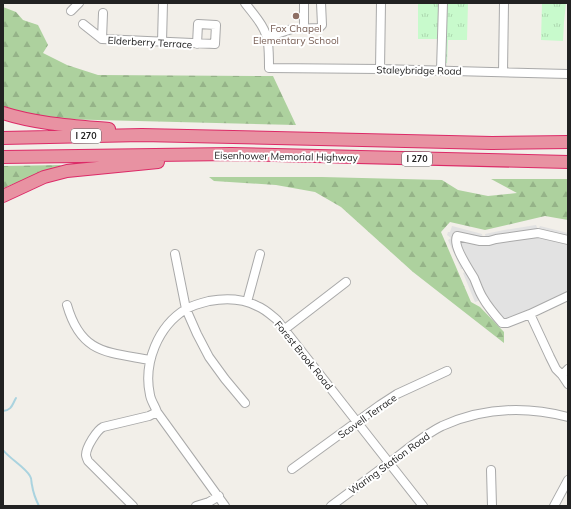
<svg xmlns="http://www.w3.org/2000/svg" width="571" height="509" font-family="Mulish,sans-serif">
<style>
.forest{fill:url(#forest-firs)}
.park{fill:url(#park-tufts)}
.parking{fill:#e2e2e2}
.lines{fill:none;stroke-linecap:round;stroke-linejoin:round}
.stream{stroke:#aad3df;stroke-width:2}
.minor-casing{stroke:#a9a9a9;stroke-width:10}
.highway-casing{stroke:#dc2a67;stroke-width:14}
.minor{stroke:#fff;stroke-width:8}
.highway{stroke:#e892a2;stroke-width:12}
.education-dot{fill:#8d6e63;stroke:#fff;stroke-width:1.5}
.labels{text-anchor:middle;stroke-width:4;stroke-linejoin:round;paint-order:stroke}
.shield{fill:#fff;stroke:#646464;stroke-width:1}
.shield-label{font-size:9px;font-weight:bold;fill:#222}
.education-label{font-size:10px;fill:#785e54;stroke:#fff}
.street-label{font-size:10px;fill:#222;stroke:#fff}
</style>
<defs>
<pattern id="forest-firs" width="22" height="20" patternUnits="userSpaceOnUse"><rect width="22" height="20" fill="#add19e"/><path d="M5 1l3.5 6h-7zM16 11l3.5 6h-7z" fill="#95b388"/></pattern>
<pattern id="park-tufts" width="24" height="20" patternUnits="userSpaceOnUse"><rect width="24" height="20" fill="#c8facc"/><path d="M3 7l-1-3M5 7V3M7 7l1-3M15 17l-1-3M17 17v-4M19 17l1-3" fill="none" stroke="#acd6af"/></pattern>
</defs>
<rect width="100%" height="100%" fill="#f2efe9"/>
<path class="forest" d="M3,7l13,5 7,8 15,5 10,20 -5,8 24,12 31,10 175,1 23,49 -238,-6 -24,-3 -31,-8z
M62,165l-54,21 -5,3v-23z
M209,177h113l120,3 16,10 30,6 29,-3 -26,-14h77v41l-23,-4 -60,14 -35,-8 -9,10 30,70 9,5 24,25v11l-91,-71 -72,-65 -26,-15 -39,-7 -62,-4z"/>
<path class="park" d="M418,3h50l-1,37h-19l-1,23h-8v-24h-21z
M542,3h24l-2,19 -1,19 -22,-1z"/>
<path class="parking" d="M536,225l2,5 2,-4 28,7v66l-66,27 -21,-26 -6,2 -12,-29 4,-2 -1,-3 -5,1 -13,-29 3,-2 -4,-3 1,-3h2l2,-6 30,8 1,4h3l-1,-4 19,-4z"/>
<g class="lines">
<path class="stream" d="M3,411c9,-1 9,-6 13,-13
M3,450c7,9 22,17 27,26 2,3 1,6 2,9 1,7 4,15 7,21"/>
<defs>
<path id="minor" d="M245,3c9,12 21,24 23,40 1,8 1,17 1,25l111,1 188,5
M304,3v25
M71,11l8,-8
M83,24l19,15 113,5 1,-19 -18,-1 -1,20
M267,37l25,-8 27,-1 3,-3 -1,-22
M102,39l1,-26
M162,42l1,-39
M380,69l1,-66
M441,70l2,-67
M503,72l1,-69
M175,254l11,55 11,25 12,23 16,22 20,24
M568,296l-38,18 20,43 6,12 6,6 6,9
M247,302l13,-48
M67,305c14,49 40,47 83,55
M530,314l-23,9h-5c-7,-8 -14,-16 -19,-25 -4,-6 -6,-13 -9,-20 -5,-9 -22,-32 -17,-42l23,5h9l7,-2 42,-6 30,7
M285,329l61,-47
M562,375l6,-6
M292,469l88,-64 17,-11 50,-23
M491,470l1,36
M133,506l-45,-45c-1,-3 -2,-4 -2,-6 0,-8 11,-25 17,-28l46,-11 8,-4
M196,506l13,-4 10,-6
M225,506l-68,-94c-2,-6 -6,-11 -7,-17 -7,-32 8,-69 36,-86 7,-4 15,-6 23,-8 16,-3 33,-3 48,5 8,3 14,9 20,14l146,186
M331,506c22,-16 44,-33 66,-49 14,-11 29,-23 45,-31 40,-18 84,-20 126,-9
M554,506l14,-26"/>
<path id="highway" d="M3,113c34,11 71,13 106,16
M3,138l139,-3 350,8 76,-1
M3,157l228,-3 337,8
M3,196l41,-19 23,-6 91,-9"/>
</defs>
<use href="#minor" class="minor-casing"/>
<use href="#highway" class="highway-casing"/>
<use href="#minor" class="minor"/>
<use href="#highway" class="highway"/>
</g>
<circle class="education-dot" cx="296" cy="16" r="4"/>
<g class="labels">
<g class="shield">
<rect x="71" y="129" width="30" height="14" rx="3"/>
<rect x="402" y="152" width="30" height="14" rx="3"/>
</g>
<g class="shield-label">
<text x="86" y="139">I 270</text>
<text x="417" y="162">I 270</text>
</g>
<g class="education-label">
<text x="296" y="32">Fox Chapel<tspan x="296" dy="12">Elementary School</tspan></text>
</g>
<g class="street-label">
<text transform="translate(150 42) rotate(3)" y="4">Elderberry Terrace</text>
<text transform="translate(419 70) rotate(1)" y="4">Staleybridge Road</text>
<text transform="translate(286 156) rotate(1)" y="4">Eisenhower Memorial Highway</text>
<text transform="translate(304 355) rotate(51)" y="4">Forest Brook Road</text>
<text transform="translate(367 416) rotate(-35)" y="4">Scovell Terrace</text>
<text transform="translate(389 463) rotate(-36)" y="4">Waring Station Road</text>
</g>
</g>
<rect width="571" height="509" fill="none" stroke="#222222" stroke-width="8"/>
</svg>
